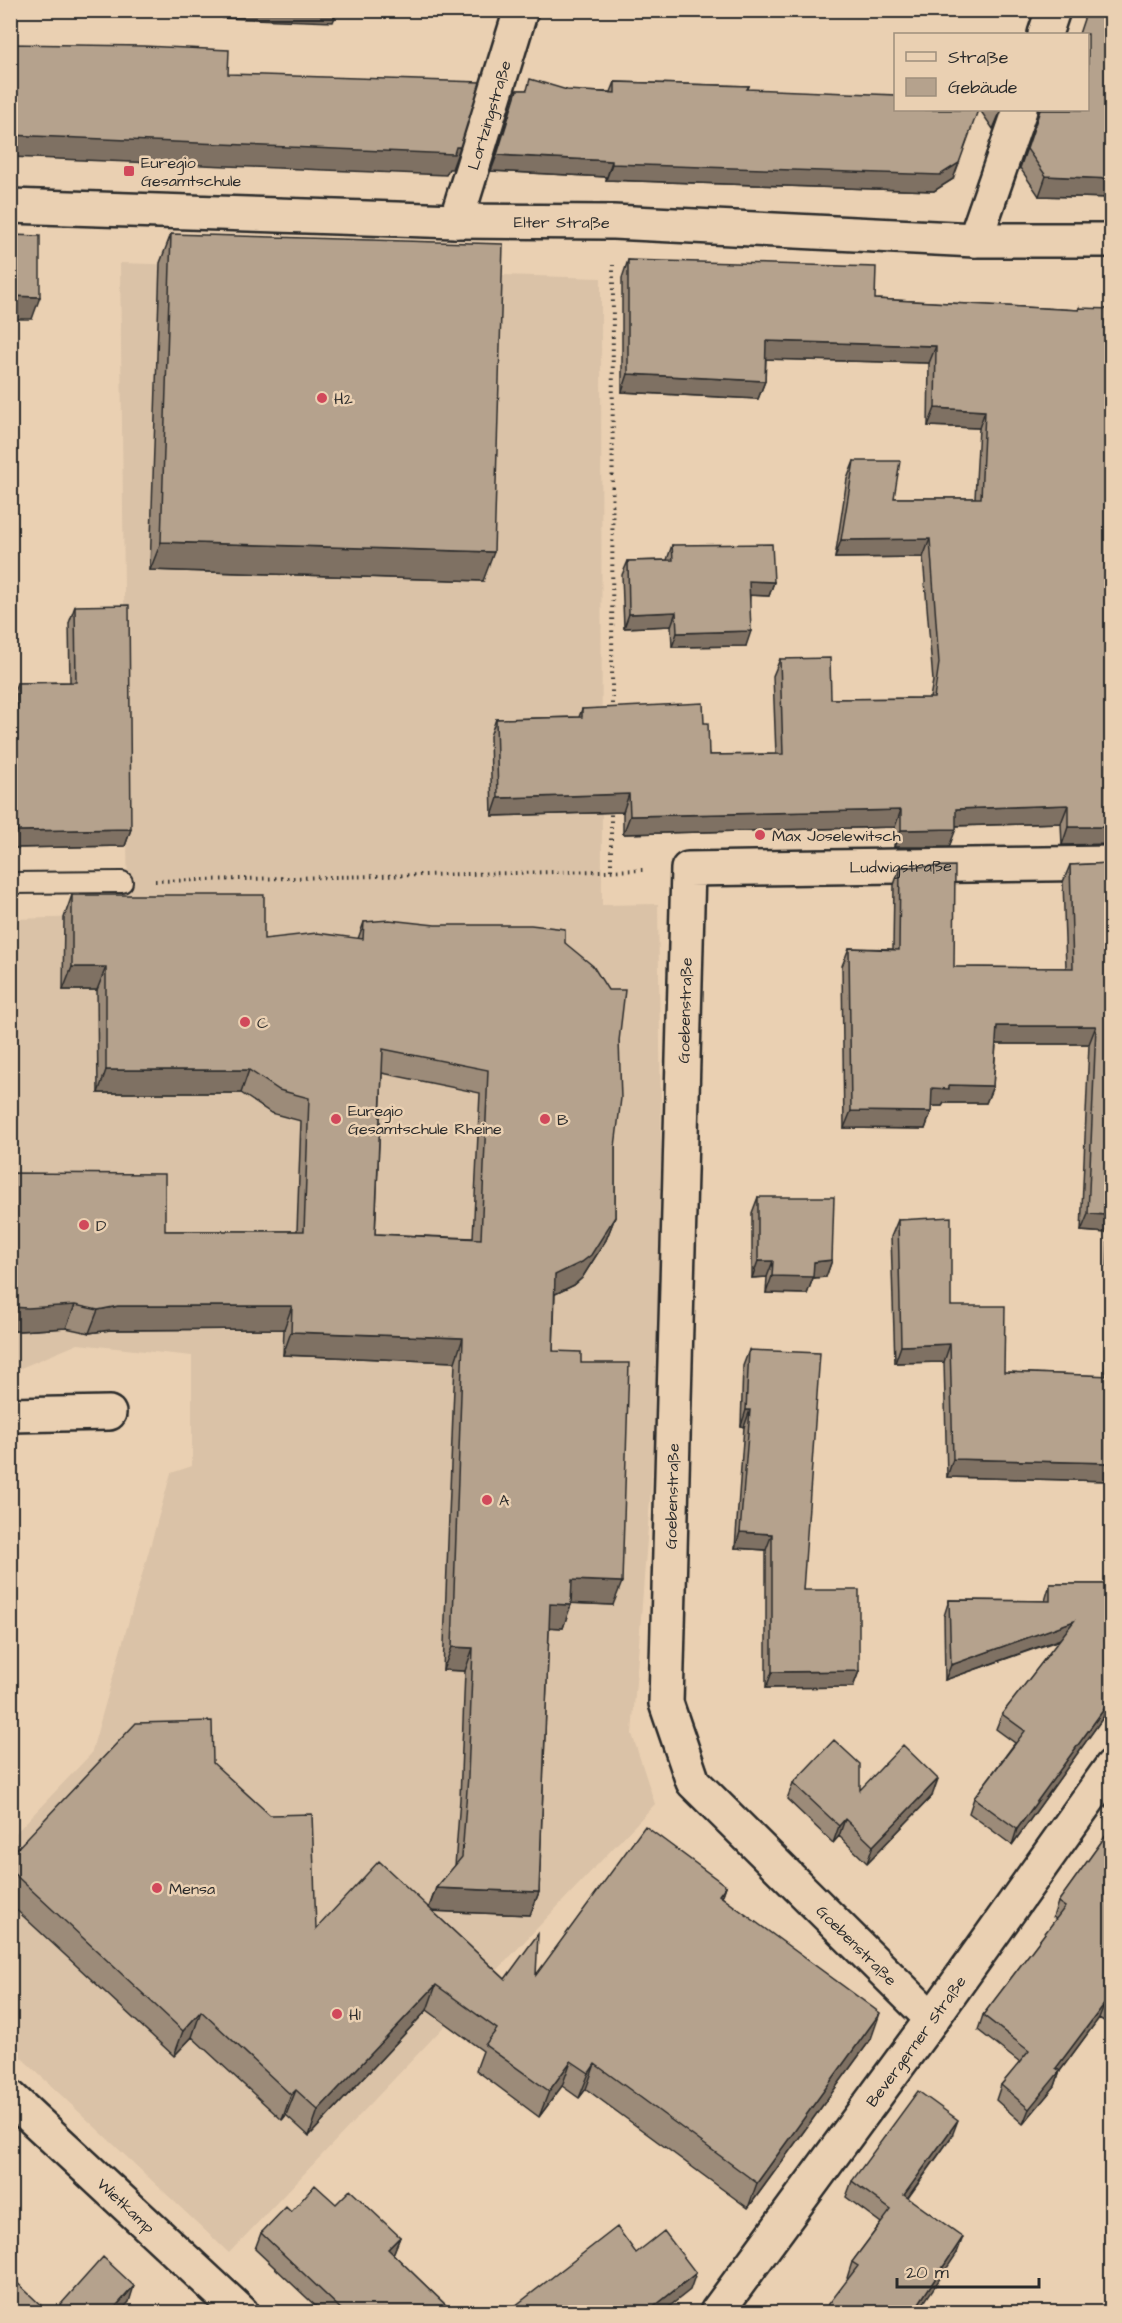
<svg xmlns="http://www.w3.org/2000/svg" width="1122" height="2323" font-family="'Architects Daughter',sans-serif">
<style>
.built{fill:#dac2a7}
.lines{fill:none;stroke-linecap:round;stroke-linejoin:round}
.lane-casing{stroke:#2b2b2b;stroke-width:24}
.street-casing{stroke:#2b2b2b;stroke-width:38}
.path{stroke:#2b2b2b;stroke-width:4;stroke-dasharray:1.5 4.5;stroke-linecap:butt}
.lane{stroke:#ead0b2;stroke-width:20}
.street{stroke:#ead0b2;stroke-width:33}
.wall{fill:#9c8b79;stroke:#2b2b2b;stroke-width:1.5;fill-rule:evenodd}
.shaded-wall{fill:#7f7163;stroke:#2b2b2b;stroke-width:1.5}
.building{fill:#b5a28d;stroke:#2b2b2b;stroke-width:1.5;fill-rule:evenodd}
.poi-dot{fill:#d1495b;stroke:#ead0b2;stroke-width:2}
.labels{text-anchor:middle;stroke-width:5;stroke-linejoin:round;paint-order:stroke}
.street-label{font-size:16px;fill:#2b2b2b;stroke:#ead0b2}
.poi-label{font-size:16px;fill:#2b2b2b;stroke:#ead0b2;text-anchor:start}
</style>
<rect width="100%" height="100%" fill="#ead0b2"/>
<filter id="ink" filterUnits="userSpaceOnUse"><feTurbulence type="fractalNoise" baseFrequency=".0167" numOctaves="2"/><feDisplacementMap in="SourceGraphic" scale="12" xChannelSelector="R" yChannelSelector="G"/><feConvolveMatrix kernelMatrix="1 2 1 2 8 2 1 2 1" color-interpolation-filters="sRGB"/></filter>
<g filter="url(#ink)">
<path class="built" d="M120,263l481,15 1,627 56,-1 6,415 -32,415 23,70 -426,449 -218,-205 -1,-209 81,-85 80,-281 21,-7v-110l-114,-12 -67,28v-453l117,-3z"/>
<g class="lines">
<defs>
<path id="lane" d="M10,883l112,-1"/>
<g id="street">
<path d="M1045,34l8,-24"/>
<path id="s1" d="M10,206l446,15 157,1 362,18h137"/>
<path id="s2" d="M456,221l65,-211"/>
<path d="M975,240l45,-130"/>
<path d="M10,1415l99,-2"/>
<path id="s3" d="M932,2019l-239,-237 -27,-79 22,-834 424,-6"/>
<path id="s4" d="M10,2097l231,215"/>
<path id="s5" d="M717,2312l215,-293 180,-253"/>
</g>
</defs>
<use href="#lane" class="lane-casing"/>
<use href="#street" class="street-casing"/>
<path class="path" d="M612,710l1,-445
M611,870v-63
M155,881l491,-11"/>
<use href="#lane" class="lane"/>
<use href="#street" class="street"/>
</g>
<path class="wall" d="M1112,10v188l-73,-2 -19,-28 20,-58h48z
M615,82l134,4 -1,3 205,90 -19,12 -328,-11 1,-3 -116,-6 26,-81 94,2z
M980,110h21l-8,19z
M171,234l312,347 -333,-11 10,-307z
M628,260l247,39 203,11 1,-2 33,536 -50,1 -1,-22 -105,3 -7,21h-55l1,-20 -272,7v-22l-131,4 -2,-80 6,-17 83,-2 3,-8 122,14 5,32 67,-1 -3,-78 7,-17 51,40 99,-1 3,-17 -10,-124 -88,1 12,-79 7,-18 40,37h81l4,-70 -51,-2 1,-63 -163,-4 -1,22 -7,18 -136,-7v-114z
M672,545l102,37 -5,14 -19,-1 -4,51 -74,1 -1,-21 -47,2 -2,-53 6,-14 39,-1z
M75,606l56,223 -6,17 -114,2v-149l6,-16 53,-1 -1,-59z
M1112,863v618l-165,-4 -3,-115 -49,1 -4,-126 7,-17 53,86 53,66 101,4 3,-143 -27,-2 8,-187h-93l-3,42 -7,17h-42l-2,3h-11v6l-6,17 -81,-1 -2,-162 7,-18 44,1 1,-64 6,-18 54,100 112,1 -3,-86 7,-17z
M72,895l192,44h94l6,-17 201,21 54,98 -4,106v70l-9,23 -24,38 -8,7 -19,9 -2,57 28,12 32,242 -42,-2 -8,25 -14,-1 -10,265 -9,23 -98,-4 73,68 31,-4 190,-89 -4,11 149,142 -123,169 -162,-119 -7,9 -17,-12 -23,31 -63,-47 7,-19 -56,-41 -118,126 -23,-21 -4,5 -90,-83 -18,19 -164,-152v-48l203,-93 103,166 113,-22 7,-19 19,-22 5,-67 5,-128 -22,-1 12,-308 -172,-7 1,-26 -174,1 -21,3 -23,-5 -47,3h-9v-158l155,58h132l4,-110 -30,-8 -30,-20h-143l-1,-103h-34l1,-72zM382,1073l98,20 -7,145 -98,-4z
M758,1197l74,63 -6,17 -13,1 -6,16 -41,-1 1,-16 -15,1v-65z
M749,1350l54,240 56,81 -6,16 -87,1v-138l-31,-2 9,-121 -3,-1 2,-60z
M1050,1584h62v121l-100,140 -43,-32 5,-15 41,-55 -19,-14 6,-15 58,-74 -115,40 -1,-64 5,-16 96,1z
M793,1783l67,7 72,6 -65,67 -28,-27 -6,7 -46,-44z
M1112,1827v199l-13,-8 -39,53 -5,15 -32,38 -27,-24 5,-15 19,-22 -42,-33 5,-15 73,-96 -3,-2 5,-15z
M952,2136l-44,62 49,55 -109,26 -1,-1 5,-16 29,-39 -35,-26 6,-16z
M336,2204l64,33 -7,17 61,59h-131l-68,-64 6,-16 30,-21z"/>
<path class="shaded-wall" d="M226,10h112l-5,12 -110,-4z
M10,135l446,12h4l-8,22h-3l-3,6 -436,-18z
M497,155l115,6 -5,16 -116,-6z
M959,163l-6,16 -19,12 -328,-11 6,-16z
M1046,176l66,3v19l-73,-2z
M10,296l30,1 -8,22h-22z
M766,341l170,5 -7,17 -169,-4z
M628,374l137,7 -7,18 -136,-7z
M935,408l50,3 -6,17 -51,-2z
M930,539l-7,18 -88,1 6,-18z
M161,542l333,10 -11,29 -333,-11z
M749,581l25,1 -5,14 -25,-1z
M676,612l-5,14 -47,2 5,-14z
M751,631l-5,15 -74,1 5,-14z
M629,794l-6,18 -131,4 6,-18z
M1068,805l-7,18 -112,3 7,-17z
M901,810l-6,17 -272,7 7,-18z
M1068,827h44v17l-50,1z
M131,829l-6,17 -114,2 6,-17z
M956,829l-7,18h-55l7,-17z
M72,967h34l-9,23h-34z
M997,1026h99l-7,18h-98z
M106,1070h143l-8,23h-143z
M949,1085l44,1 -7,17h-42l-2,3h-17l7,-18z
M851,1111l80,1 -6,17 -81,-1z
M1088,1214l24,1v9l-4,9 -27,-2z
M615,1217l-9,23 -24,38 -8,7 -27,13 8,-23z
M832,1260l-6,17 -13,1 -6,16 -41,-1 6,-17 42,-14z
M758,1261h15l-6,16 -15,1z
M75,1305l-9,23 -47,3h-9v-24z
M118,1306h174l-8,23 -174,1 -21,3 9,-23z
M291,1332l172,6 -8,24 -172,-7z
M950,1344l-6,18 -49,1 6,-17z
M746,1410h4l-6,17 -3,-1z
M953,1459l159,4v18l-165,-4z
M740,1532l32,2 -6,16 -31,-2z
M572,1580l50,2 -9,23 -49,-2z
M550,1604l21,1 -8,23 -22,-1z
M1074,1621l-5,15 -124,44 6,-15z
M452,1647l21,1 -8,23 -22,-1z
M859,1671l-6,16 -87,1 6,-16z
M1112,1698v7l-100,140 5,-16z
M938,1779l-6,17 -65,67 6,-17z
M845,1819l-6,17 -6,7 6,-17z
M726,1886l-9,26 2,-17z
M436,1888l103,4 -9,23 -102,-4z
M436,1985l-9,25 -118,126 9,-26z
M1105,2003l-6,15 -42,57 3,-4 -5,15 -32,38 6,-15 27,-41z
M201,2011l-9,26 -18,19 9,-25z
M880,2013l-9,26 -123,169 9,-25z
M571,2061l-9,25 -23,31 10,-26z
M595,2064l-9,25 -7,9 10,-25z
M296,2090l-10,25 -4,5 9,-25z
M958,2120l-6,16 -54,75 6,-16z
M400,2237l-6,15 -12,13 6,-16z
M963,2237l-6,16 -40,60 -2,-4z
M696,2273l-6,17 -29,23h-15z
M134,2286l-5,16 -10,11h-9z"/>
<path class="building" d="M1087,10h25v169l-66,-3 -19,-27 13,-39h48v-76h-9z
M10,44l133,2 86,4 -1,24 252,8 -20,65h-4l-2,7 -444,-19z
M530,79l37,11 48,3v-11l134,4 -2,3 149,6v15h82l-19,53 -19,12 -328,-11v-3l-115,-6 20,-65h10z
M171,234l332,10 -9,308 -333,-10z
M10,235l30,1v61l-30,-1z
M628,260l248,7 -1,32 204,11v-2l33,1v518h-44v-22l-112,4v20l-55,1v-20l-271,6 -1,-22 -131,4 -2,-79 86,-2v-8l121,-6 1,20h4l1,32 74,-1 -3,-95 50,-1 1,41 103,-1 5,-35 -9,-124 -89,1 13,-79h46l-6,37h87l4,-87 -50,-3 1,-62 -170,-5 -1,40 -137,-7z
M772,544l2,38 -25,-1 2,50 -74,2 -1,-21 -47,2 -1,-53 45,-1 -1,-15z
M129,605l2,224 -114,2v-148l59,-1 -1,-76z
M1112,863v352l-24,-1 8,-188h-99l-4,60 -44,-1v4l-17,-1 -1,24 -80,-1 -2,-163 50,2 1,-83 55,-1 -1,101 119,1 -3,-103z
M72,895h192v44l53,-6 46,6 1,-17 25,-2 46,5h96l34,4v14l28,23 15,24h17l-6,51 2,57 -6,49v70l-24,38 -9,7 -27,13 -2,76 28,1v11h48l-7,219 -50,-2 -1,25 -21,-1 -11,288 -103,-4 26,-31 6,-81 5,-128 -21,-1 11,-309 -172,-6 1,-26h-174l-20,4 -23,-5 -47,3 -18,-1v-134l155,1v57h139l5,-133 -30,-8 -30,-20h-143v-103h-34zM383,1049l105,21 -7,169 -106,-5z
M758,1197h76l-2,63 -18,2 -1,15 -41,-1 1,-15h-15z
M951,1217v89h54l-1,66 108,4v87l-159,-4 -3,-115 -49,2 -3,-126z
M749,1350l71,3 -17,237h56v81l-87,1v-138l-32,-2 10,-122h-4z
M1050,1584h62v114l-95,131 -43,-31 51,-67 -23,-17 72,-93 -123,44 -2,-65 101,1z
M212,1721l1,42 57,52 42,-1 4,115 63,-68 126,118 33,-45 -2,41 109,-149 81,60 -7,9 161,118 -123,170 -162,-119 -6,9 -18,-12 -22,30 -64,-46 12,-16 -61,-44 -118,125 -22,-20 -5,5 -90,-84 -18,20 -173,-161v-14l126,-133z
M834,1740l26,24v26l43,-45 35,34 -65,67 -28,-27 -6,7 -46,-43z
M1112,1827v181l-7,-5 -49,65 4,3 -31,38 -28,-24 28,-34 -46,-36 82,-108 -7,-5z
M918,2091l40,29 -54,75 59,42 -48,72 5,4h-98l36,-47 -6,-4 39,-52 -39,-29z
M315,2185l21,19 14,-14 50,47 -12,12 66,64h-109l-84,-80 25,-26 5,5z
M617,2227l19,26 28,-22 32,42 -50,40h-140z
M103,2257l31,29 -24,27h-57z
M10,2276l39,37h-39z"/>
</g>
<g class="poi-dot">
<rect x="123" y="165" width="12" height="12" rx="3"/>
<circle cx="322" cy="398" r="6"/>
<circle cx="760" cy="835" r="6"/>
<circle cx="245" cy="1022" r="6"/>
<circle cx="336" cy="1119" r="6"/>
<circle cx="545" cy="1119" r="6"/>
<circle cx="84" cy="1225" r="6"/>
<circle cx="487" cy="1500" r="6"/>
<circle cx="157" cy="1888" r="6"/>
<circle cx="337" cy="2014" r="6"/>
</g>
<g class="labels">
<g class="street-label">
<text dy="6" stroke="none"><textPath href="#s2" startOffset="111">Lortzingstraße</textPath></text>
<text dy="6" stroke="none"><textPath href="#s1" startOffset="552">Elter Straße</textPath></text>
<text dy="6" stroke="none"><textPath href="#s3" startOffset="1467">Ludwigstraße</textPath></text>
<text dy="6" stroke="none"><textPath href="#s3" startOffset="1113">Goebenstraße</textPath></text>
<text dy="6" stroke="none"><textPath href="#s3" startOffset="627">Goebenstraße</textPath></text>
<text transform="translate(857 1945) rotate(45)" y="6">Goebenstraße</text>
<text dy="6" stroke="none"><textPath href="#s5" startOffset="336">Bevergerner Straße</textPath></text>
<text dy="6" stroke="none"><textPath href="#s4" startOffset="159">Wietkamp</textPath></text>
</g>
<g class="poi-label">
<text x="141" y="168">Euregio<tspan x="141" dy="18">Gesamtschule</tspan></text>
<text x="334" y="404">H2</text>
<text x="772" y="841">Max Joselewitsch</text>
<text x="257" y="1028">C</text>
<text x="348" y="1116">Euregio<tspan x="348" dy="18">Gesamtschule Rheine</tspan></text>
<text x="557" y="1125">B</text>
<text x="96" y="1231">D</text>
<text x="499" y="1506">A</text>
<text x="169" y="1894">Mensa</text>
<text x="349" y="2020">H1</text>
</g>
</g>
<rect width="1122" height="2323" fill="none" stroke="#ead0b2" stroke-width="36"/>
<rect x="18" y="18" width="1086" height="2287" fill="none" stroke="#2b2b2b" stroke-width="2" filter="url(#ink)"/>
<rect x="894" y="33" width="195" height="78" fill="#ead0b2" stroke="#9e8e7c" stroke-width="1.5"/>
<rect x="906" y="52" width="30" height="9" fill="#ead0b2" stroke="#9e8e7c" stroke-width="1.5"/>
<text x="948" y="63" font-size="18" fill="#2b2b2b">Straße</text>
<rect x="906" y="78" width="30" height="18" fill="#b5a28d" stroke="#9e8e7c" stroke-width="1.5"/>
<text x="948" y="93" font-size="18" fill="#2b2b2b">Gebäude</text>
<path d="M897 2278v9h142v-9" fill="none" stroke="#2b2b2b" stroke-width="3"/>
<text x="906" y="2278" font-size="18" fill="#2b2b2b" stroke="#ead0b2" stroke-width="4.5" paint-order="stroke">20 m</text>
</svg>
